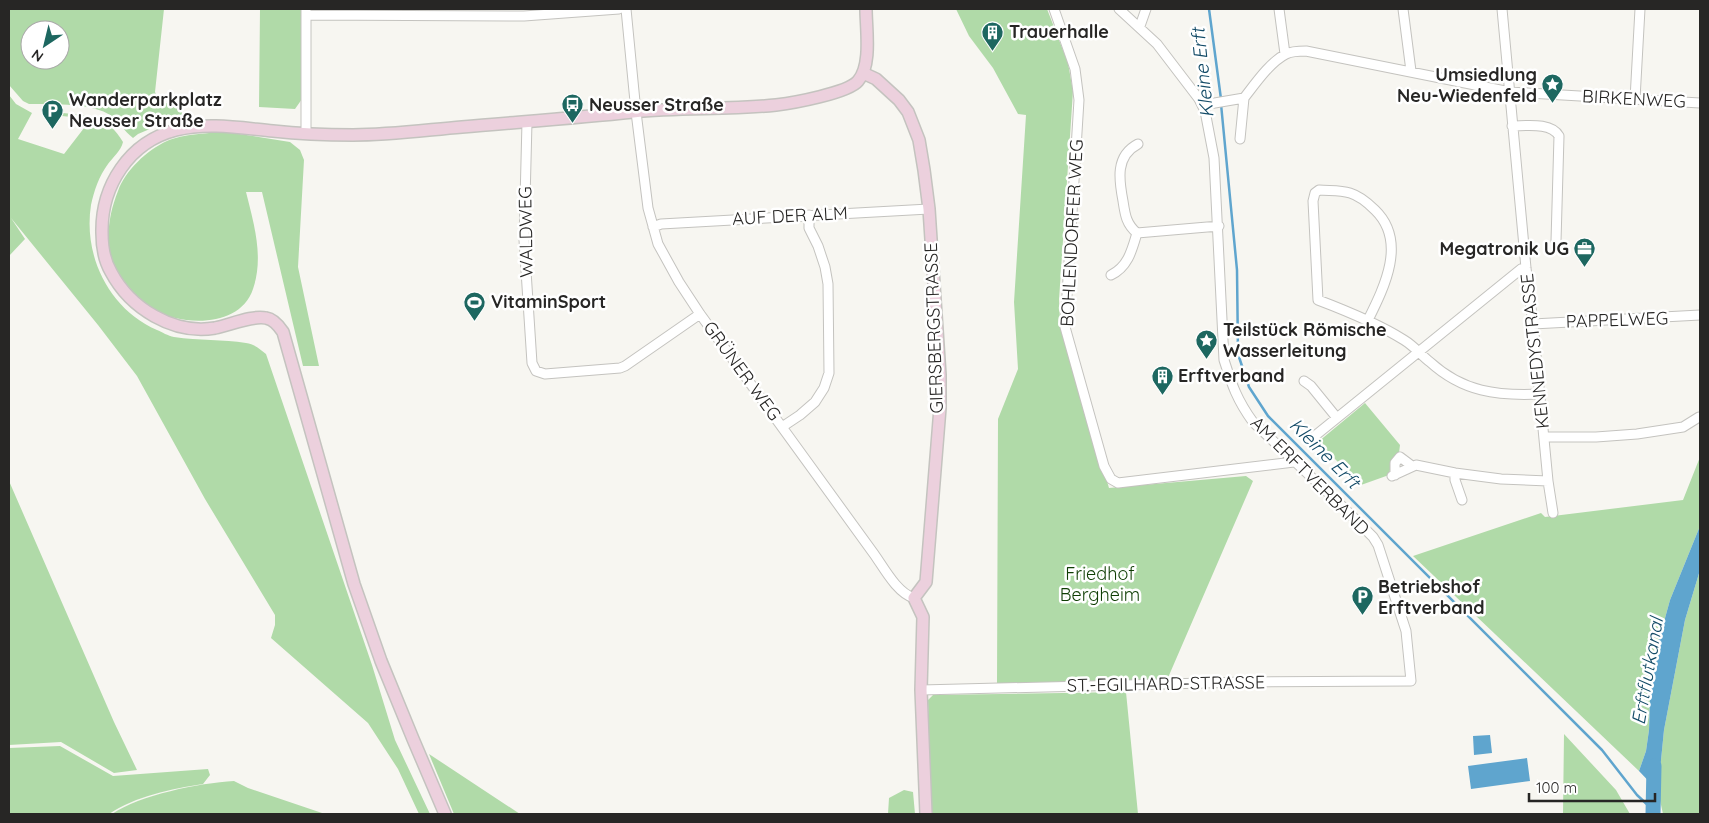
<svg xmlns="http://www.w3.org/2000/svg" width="1709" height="823" font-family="Quicksand,sans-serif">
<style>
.green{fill:#b0daa8;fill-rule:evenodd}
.water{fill:#5fa5ce}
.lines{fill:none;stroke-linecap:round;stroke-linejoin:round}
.stream{stroke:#5fa5ce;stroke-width:2.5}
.river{stroke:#5fa5ce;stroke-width:15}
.street-casing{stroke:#c4c3bf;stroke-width:11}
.secondary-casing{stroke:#c4c3bf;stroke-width:14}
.street{stroke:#fff;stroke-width:9}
.secondary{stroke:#ecd0dd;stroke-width:11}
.labels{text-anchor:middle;stroke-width:5;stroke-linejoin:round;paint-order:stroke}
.poi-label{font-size:18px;font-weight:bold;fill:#272625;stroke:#fff;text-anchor:start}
.street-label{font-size:18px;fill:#272625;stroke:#fff}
.park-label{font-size:18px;fill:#0f3e04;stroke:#fff}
.water-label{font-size:19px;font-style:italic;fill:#134b67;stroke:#fff}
</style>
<rect width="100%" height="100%" fill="#f7f6f1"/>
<path class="green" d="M9,9h155l-9,83 2,5 9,6 14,5 3,7 -45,19 -5,4c-9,-7 -14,-16 -23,-23 -18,-12 -59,-11 -81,-11l-6,-3 -14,-16zM30,30h30v30h-30z
M260,9h42v90l-7,10 -36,-2z
M956,9h91l21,54 5,28 -14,209 1,21 49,167 137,-12 7,5 -86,199 -170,5 1,-266 20,-50 -4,-67 12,-187 -8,-1 -25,-46 -24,-32z
M9,95l7,9 16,9 -14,26 46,15 27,-35 -29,-3 1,-3c27,3 45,3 60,29 -2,9 -10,15 -15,22 -9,12 -14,27 -17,41 -8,51 18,104 66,125 5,2 11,6 17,7 25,4 49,2 72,6 8,1 14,6 20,11l106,311 23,75 35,74h-11l-21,-45 -30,-46 -97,-85 4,-13v-10l-70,-116 -68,-123 -39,-51 -87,-107 14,21 -16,17z
M227,132l63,10 10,8 4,10 -6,107 21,99h-16l-41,-174h-16c8,32 18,65 7,97 -13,39 -70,37 -100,21 -17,-10 -40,-35 -43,-56 -4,-21 0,-43 8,-63 7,-20 29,-41 49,-50 15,-7 44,-8 60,-9z
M1365,403l35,42 -1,8 -7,6 -3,16 -28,10 -43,-43z
M1700,457v69l-30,74 -19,69 -2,61 -3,21 -7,20 -226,-215 128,-43 4,4 138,-17z
M9,481l105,241 23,48 -23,3 -53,-31 -52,3z
M1700,570v244h-37l-5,-23 6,-61 21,-110z
M1126,692l12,122h-207l-3,-114 5,-5z
M1564,734l52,56 14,24h-67z
M60,746l53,30 95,-7 2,6 -7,9c-32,5 -67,12 -94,30h-100v-66z
M429,754l91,60h-66z
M234,781l14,7 77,26h-213c28,-19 87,-31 122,-33z
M904,790l9,2 2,22h-27l1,-16z"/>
<path class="water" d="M1700,526v44l-15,50 -21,110 -6,61 -19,-20 7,-20 3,-21 2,-61 19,-69z
M1490,735l2,18 -18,2 -1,-19z
M1527,758l3,23 -59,8 -3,-23z"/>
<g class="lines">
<path class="stream" d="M1209,9l12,90
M1221,104l16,166 1,84 11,33 19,29 334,334 35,45 15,14"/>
<path class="river" d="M1653,814l1,-48"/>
<defs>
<path id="street" d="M626,9l10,103 12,96 10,36 21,38 21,32 174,240c10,14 23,39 40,44
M1054,9l21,60 4,31 -14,227 39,139 7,13 7,4 176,-21
M1279,9l6,45
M1403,9l8,62
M1502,9l24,259 7,56 15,157 5,32
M306,15l218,1 95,-7
M1140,26l6,-17
M1635,99l5,-90
M1203,105l41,-7c11,-14 26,-36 42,-44 6,-3 13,-3 20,-3l204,41 190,11
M527,122l-3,118 8,123 4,8 9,3 75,-6 5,-2 75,-52
M1512,126c14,0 39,-4 47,10l-3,105
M306,134v-125
M1240,139l4,-41
M653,227l8,-3 268,-15
M1137,233c-11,-9 -12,-19 -14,-32 -4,-21 -8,-45 15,-57
M1111,275c17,-8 21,-25 26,-42l82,-7
M1368,320c17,-34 39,-79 7,-110 -7,-7 -15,-14 -25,-17 -10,-3 -21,-2 -31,-3l-4,3 -2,8 5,99c29,11 59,23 86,40 10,6 17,15 26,22 33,30 67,34 110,32
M1533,324l167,-9
M1304,381l7,5 26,32
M782,427l18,-12 15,-13 9,-14 5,-15 -1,-89 -3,-17 -7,-21 -9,-18v-13
M1544,437h52l41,-3 46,-7 16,-10
M1311,439l210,-170 5,-1
M1455,473v7l7,20
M1395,475v-12l5,-6 12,9
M1392,476l24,-11 39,8 46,6 47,2
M921,690l324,-8 166,-1 -5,-50 -28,-86 -5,-8 -31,-31 -89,-84c-16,-22 -21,-37 -29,-62l-10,-202 -9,-47 -6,-12 -42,-55 -38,-35"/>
<path id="secondary" d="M863,73l13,6 23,21 9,12 11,28 5,30 5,39 11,166v33l-14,174 -12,16 9,19 -2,73 5,124
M445,814l-32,-75 -32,-78 -27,-77 -71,-252c-4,-6 -10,-13 -17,-14 -14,-3 -36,7 -51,10 -42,7 -85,-20 -104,-56 -7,-12 -9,-25 -9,-39 -1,-47 27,-91 74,-103 32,-8 65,-2 97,1 27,3 53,4 80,4 36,0 73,-5 109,-8 57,-5 114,-9 171,-15 48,-5 96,-2 143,-7 17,-2 72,-12 82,-24 14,-16 8,-52 8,-72"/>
</defs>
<use href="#street" class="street-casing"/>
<use href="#secondary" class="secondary-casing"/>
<use href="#street" class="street"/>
<use href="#secondary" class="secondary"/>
</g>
<defs>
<symbol id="building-pin" viewBox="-11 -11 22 30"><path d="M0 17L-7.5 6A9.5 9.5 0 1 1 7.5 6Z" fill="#1d6760" stroke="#fff"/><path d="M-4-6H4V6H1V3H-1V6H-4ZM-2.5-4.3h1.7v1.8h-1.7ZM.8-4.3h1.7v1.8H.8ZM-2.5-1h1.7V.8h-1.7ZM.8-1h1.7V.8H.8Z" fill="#fff"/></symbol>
<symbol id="sight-pin" viewBox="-11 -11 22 30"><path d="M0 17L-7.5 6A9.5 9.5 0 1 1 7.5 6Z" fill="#1d6760" stroke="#fff"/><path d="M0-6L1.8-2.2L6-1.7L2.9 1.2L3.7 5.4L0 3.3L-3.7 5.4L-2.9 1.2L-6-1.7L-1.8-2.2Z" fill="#fff"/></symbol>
<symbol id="bus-pin" viewBox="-11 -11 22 30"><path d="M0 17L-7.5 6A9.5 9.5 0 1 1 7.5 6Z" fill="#1d6760" stroke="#fff"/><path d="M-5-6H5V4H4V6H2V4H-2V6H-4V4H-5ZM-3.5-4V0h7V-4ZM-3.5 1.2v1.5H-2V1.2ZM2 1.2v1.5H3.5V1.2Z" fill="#fff"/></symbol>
<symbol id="parking-pin" viewBox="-11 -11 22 30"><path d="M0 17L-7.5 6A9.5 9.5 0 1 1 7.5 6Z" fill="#1d6760" stroke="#fff"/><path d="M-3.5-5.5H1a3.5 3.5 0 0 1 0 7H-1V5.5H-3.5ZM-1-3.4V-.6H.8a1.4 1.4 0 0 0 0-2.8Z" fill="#fff"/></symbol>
<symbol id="office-pin" viewBox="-11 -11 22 30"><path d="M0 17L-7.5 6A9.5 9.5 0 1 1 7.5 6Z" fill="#1d6760" stroke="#fff"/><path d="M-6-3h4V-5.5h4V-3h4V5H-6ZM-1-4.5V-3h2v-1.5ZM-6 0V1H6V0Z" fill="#fff"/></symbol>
<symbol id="stadium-pin" viewBox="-11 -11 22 30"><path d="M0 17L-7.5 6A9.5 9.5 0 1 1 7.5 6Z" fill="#1d6760" stroke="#fff"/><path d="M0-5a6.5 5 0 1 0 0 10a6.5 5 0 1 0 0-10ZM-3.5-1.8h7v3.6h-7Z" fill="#fff"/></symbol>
</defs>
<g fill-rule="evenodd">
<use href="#building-pin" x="980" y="20" width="25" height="34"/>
<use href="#sight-pin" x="1540" y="72" width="25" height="34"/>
<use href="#bus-pin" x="560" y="92" width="25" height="34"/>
<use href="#parking-pin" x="40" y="98" width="25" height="34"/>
<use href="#office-pin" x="1572" y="236" width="25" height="34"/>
<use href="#stadium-pin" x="462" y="290" width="25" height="34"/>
<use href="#sight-pin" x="1194" y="328" width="25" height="34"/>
<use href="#building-pin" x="1150" y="364" width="25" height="34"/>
<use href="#parking-pin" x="1350" y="584" width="25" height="34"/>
</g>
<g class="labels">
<g class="poi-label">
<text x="1009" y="38">Trauerhalle</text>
<text x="1537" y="81" text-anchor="end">Umsiedlung<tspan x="1537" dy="21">Neu-Wiedenfeld</tspan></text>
<text x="69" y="106">Wanderparkplatz<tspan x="69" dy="21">Neusser Straße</tspan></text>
<text x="589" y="111">Neusser Straße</text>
<text x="1569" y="255" text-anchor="end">Megatronik UG</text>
<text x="491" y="308">VitaminSport</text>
<text x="1223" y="336">Teilstück Römische<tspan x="1223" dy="21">Wasserleitung</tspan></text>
<text x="1178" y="382">Erftverband</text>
<text x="1378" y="593">Betriebshof<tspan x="1378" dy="21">Erftverband</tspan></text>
</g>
<g class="street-label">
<text transform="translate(1634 99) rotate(3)" y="6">BIRKENWEG</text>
<text transform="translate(790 216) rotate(-3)" y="6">AUF DER ALM</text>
<text transform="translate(526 232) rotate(-91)" y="6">WALDWEG</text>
<text transform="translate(1072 233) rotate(-87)" y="6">BOHLENDORFER WEG</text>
<text transform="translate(1617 320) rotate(-2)" y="6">PAPPELWEG</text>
<text transform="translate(934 328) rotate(-92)" y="6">GIERSBERGSTRASSE</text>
<text transform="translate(1535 351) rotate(-96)" y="6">KENNEDYSTRASSE</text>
<text transform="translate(742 371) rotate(54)" y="6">GRÜNER WEG</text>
<text transform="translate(1310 476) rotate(45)" y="6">AM ERFTVERBAND</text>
<text transform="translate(1166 684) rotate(-1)" y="6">ST.-EGILHARD-STRASSE</text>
</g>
<g class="park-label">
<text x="1100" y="580">Friedhof<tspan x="1100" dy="21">Bergheim</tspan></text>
</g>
<g class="water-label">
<text transform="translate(1202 73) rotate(-96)" y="7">Kleine Erft</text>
<text transform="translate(1325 453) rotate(45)" y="7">Kleine Erft</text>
<text transform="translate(1647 671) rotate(-80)" y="7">Erftflutkanal</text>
</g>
</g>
<rect width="1709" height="823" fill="none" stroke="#272625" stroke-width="20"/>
<g transform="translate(45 45) rotate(215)"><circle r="24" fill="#ffffff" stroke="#a9a8a8"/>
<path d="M0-4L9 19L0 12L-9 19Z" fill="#1d6760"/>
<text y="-8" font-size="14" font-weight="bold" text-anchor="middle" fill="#272625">N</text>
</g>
<path d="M1529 793v8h126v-8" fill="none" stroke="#272625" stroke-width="2.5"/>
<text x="1536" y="793" font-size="15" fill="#272625" stroke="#ffffff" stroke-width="4" paint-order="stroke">100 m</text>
</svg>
